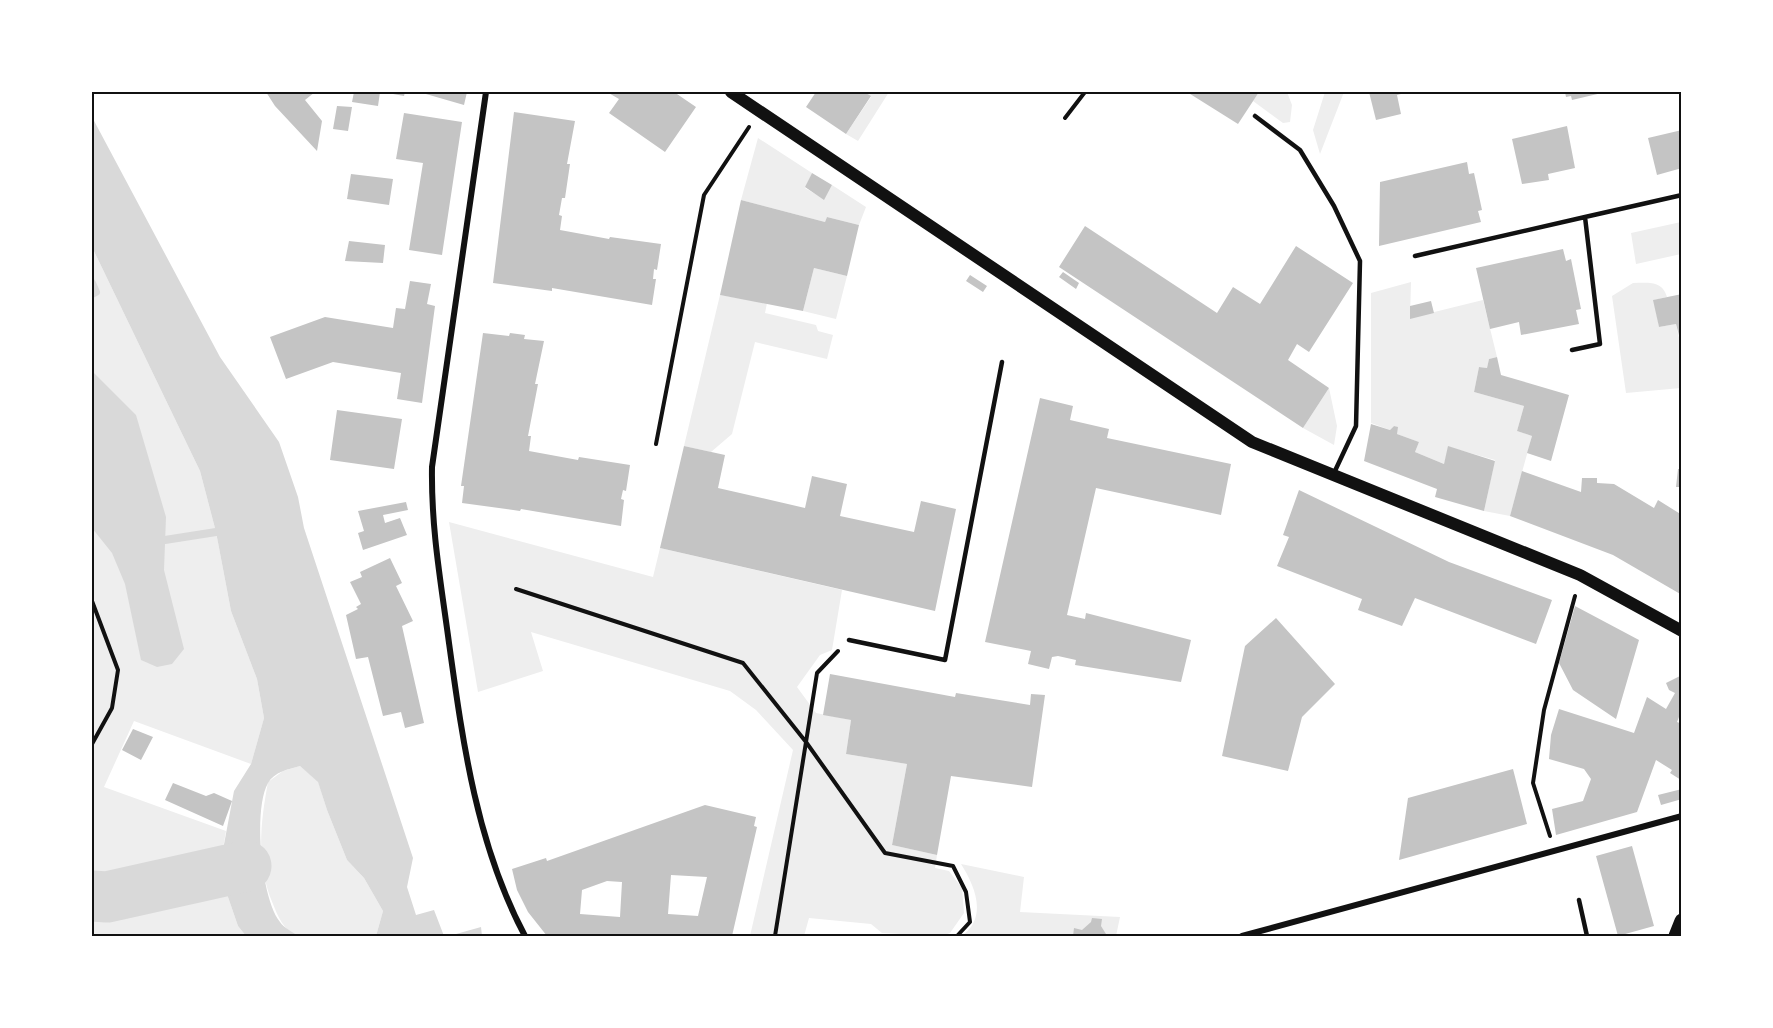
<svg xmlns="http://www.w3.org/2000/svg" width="1773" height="1028" font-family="Raleway,sans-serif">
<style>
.green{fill:#eee}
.water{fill:#d9d9d9}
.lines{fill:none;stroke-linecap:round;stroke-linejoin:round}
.stream{stroke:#d9d9d9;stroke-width:8}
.river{stroke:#d9d9d9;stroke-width:51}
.building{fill:#c4c4c4;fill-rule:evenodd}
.path{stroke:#111;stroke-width:4}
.service{stroke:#111;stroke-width:4.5}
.minor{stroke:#111;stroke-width:6}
.secondary{stroke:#111;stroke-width:12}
.primary{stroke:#111;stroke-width:15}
.neatline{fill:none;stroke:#111;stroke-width:2}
</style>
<rect width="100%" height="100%" fill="#fff"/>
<path class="green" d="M864,92h25l-31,49 -12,-7 25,-37z
M1259,92h28l5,13 -2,17 -7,1 -30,-22z
M1325,92h19l-24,62 -7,-24z
M758,138l54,35 -7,15 19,11 8,-14 34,22 -7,18 -32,-8 -2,5 -84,-22z
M1681,222v32l-45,10 -5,-31z
M92,247l108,224 16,61 15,79 26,68 7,39 -13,46 -117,-43 -30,66 122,44 -7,40 19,55 8,10h-154z
M814,268l33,8 -11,43 -33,-8z
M1411,282l-1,36 73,-18 14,57 -8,2 -2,9 -8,-1 -5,25 50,14 -7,25 15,5 -22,80 -26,-5 11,-51 -46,-13 -5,17 -29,-12 4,-10 -22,-8v-7l-3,-1 -4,4 -19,-7v-130z
M1633,283c15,0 29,-3 34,14l-13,3 5,27 17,-3 5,23v41l-55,5 -14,-97z
M720,295l47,8 -2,10 51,12 2,6 15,4 -6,24 -72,-17 -23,92 -21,18 -27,-6z
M1329,388l8,38 -3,19 -31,-17z
M449,522l204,55 7,-29 182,42 -10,60 -12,5 -23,32 19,26 35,7 -5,34 61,10 -15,81 45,10 -2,13 14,3 13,17 2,25 -14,20 -9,3 -59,-3 -11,-9 -62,-6 -5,18h-54l43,-186 -37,-40 -26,-19 -199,-59 12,39 -65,21z
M300,766l18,15 9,29 20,50 17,18 19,33 -7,25c-16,0 -68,5 -79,0 -13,-6 -19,-19 -24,-32 -17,-40 -13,-79 -5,-122l15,-11z
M961,864l63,13 -4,35 100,5 -4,19h-154c26,-19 13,-50 -1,-72z"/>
<path class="water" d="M92,117l128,240 59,85 19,55 6,31 109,330 -6,29 9,28 18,-5 10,26h-68l7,-25 -19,-33 -17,-18 -20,-50 -9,-28 -18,-16c-11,3 -26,6 -32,17 -15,26 -7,116 12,139 4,6 13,10 18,14h-52l-8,-10 -19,-55 15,-80 17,-27 13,-46 -7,-39 -26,-68 -15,-79 -16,-61 -108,-224z
M92,371l44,44 30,102 -2,53 20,79 -12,15 -15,3 -16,-7 -16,-76 -13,-31 -20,-25z
M481,927l1,9h-33z"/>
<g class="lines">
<path class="stream" d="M92,283l4,9 -4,2
M165,540l51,-8"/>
<path class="river" d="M92,896l15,1 139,-31"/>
</g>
<path class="building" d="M266,92h49l-10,8 17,21 -5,30 -42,-45z
M354,92h26l-2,14 -26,-4z
M382,92h23l-1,4z
M419,92h48l-3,13z
M607,92h67l22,15 -31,45 -56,-39 10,-14z
M816,92h48l7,4 -25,38 -40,-27z
M1187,92h72l-21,32z
M1369,92h40l-12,3 4,19 -25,6z
M1565,92h41l-34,8 -1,-4 -5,1z
M337,106l15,1 -4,24 -15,-2z
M514,112l61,9 -8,43h3l-5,34h-3l-3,17 3,1 -2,14 49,9 1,-2 51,7 -4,26 -3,-1 -1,10h3l-4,26 -100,-17v3l-59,-8z
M404,113l58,9 -20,133 -33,-5 14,-87 -27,-4z
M1567,126l8,42 -27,6 1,6 -27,4 -10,-45z
M1682,130v38l-25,7 -9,-37z
M1467,162l2,12 5,-1 8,37 -4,1 3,11 -102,24 1,-64z
M812,173l20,12 -8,15 -19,-13z
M351,174l42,5 -4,26 -42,-6z
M741,200l84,22 2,-5 32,8 -12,51 -33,-8 -11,43 -83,-16z
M1085,226l132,87 16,-26 27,17 36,-58 57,37 -44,69 -12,-8 -9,16 41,28 -26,40 -244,-161z
M349,241l36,4 -2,18 -38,-2z
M1563,249l3,12 5,-2 10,50 -5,1 3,14 -58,11 -2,-13 -29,7 -14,-61z
M1063,272l16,11 -3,6 -17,-12z
M970,275l17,11 -4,6 -17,-11z
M410,281l21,3 -4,20 8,2 -13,97 -25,-4 4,-26 -68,-11 -47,17 -16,-42 55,-20 68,11 3,-20 9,1z
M1682,294v49h-1l-5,-19 -17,3 -6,-27z
M1431,301l3,12 -24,6v-13z
M483,333l26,3 1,-3 15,2 -1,4 20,2 -9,43h3l-10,52h3l-2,15 49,9 1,-3 51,8 -4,26 -3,-1 -2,9 3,1 -3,26 -100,-17 -1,2 -58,-8 2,-17h-3z
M1497,357l4,18 68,20 -18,66 -24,-8 5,-17 -15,-5 7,-25 -50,-14 5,-25 8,1 2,-9z
M1040,398l33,8 -3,14 39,9 -2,9 124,26 -10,51 -125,-27 -29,127 18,4 1,-6 105,27 -10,42 -106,-17 1,-5 -18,-4 -6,1 -3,12 -21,-5 3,-13 -46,-9z
M337,410l65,9 -8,50 -64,-9z
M1371,424l19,6 4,-4 4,1 -1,7 22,8 -4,10 29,12 4,-18 47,15 -11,50 -49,-14 2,-8 -73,-28z
M684,446l41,9 -7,33 87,20 7,-32 35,8 -7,32 74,16 7,-31 35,8 -21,102 -275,-63z
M1678,469h4v18h-6z
M1522,471l59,21 1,-14h15v5l17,1 40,24 4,-8 24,15v80l-69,-40 -103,-39z
M1299,490l150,72 103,38 -16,44 -121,-46 -13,28 -44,-16 4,-11 -85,-33 12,-29 -6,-2z
M406,502l2,8 -25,5 2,8 15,-5 7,17 -44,15 -5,-17 6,-2 -6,-20z
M390,558l12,25 -6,3 17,35 -11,5 22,97 -19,5 -4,-16 -18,4 -15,-59 -12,2 -10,-44 12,-6 -2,-2 5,-3 -11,-22 12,-5 -2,-5z
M1575,606l64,34 -23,79 -43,-29 -14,-27z
M1276,618l59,66 -33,33 -14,54 -66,-15 23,-110z
M830,674l125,23 1,-4 74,12 1,-11 14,1 -13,92 -81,-11 -14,79 -45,-10 15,-81 -61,-10 5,-34 -28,-5z
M1682,675v44l-3,-2 -2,5 5,2 -1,56 -11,-7 2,-3 -16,-10 -19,52 -81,23 -4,-26 31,-8 8,-22 -7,-10 -35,-10 2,-24 8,-26 75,24 13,-36 19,12 9,-16 -6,-3 -3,-7z
M133,729l20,8 -12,23 -19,-10z
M1513,769l14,55 -128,36 9,-62z
M173,783l33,13 8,-3 18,8 -9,25 -58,-26z
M1682,789v10l-21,6 -3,-10z
M705,805l51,12 -2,9 3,1 -25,109h-185l-19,-24 -11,-22 -5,-21 34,-11 1,3zM671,875l36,2 -9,39 -30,-2zM607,881l15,1 -2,35 -40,-3 2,-24z
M1632,846l22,80 -36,10 -22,-80z
M1092,918l10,1 -1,7 5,8 8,2h-41l1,-8 8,2 9,-8z"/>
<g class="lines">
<path class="path" d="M1065,118l20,-26
M656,444l48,-249 45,-68
M516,589l227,74 63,79 11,-69 21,-22
M92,601l26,69 -6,38 -20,36
M1550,836l-17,-53 11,-73 31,-114
M775,936l31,-194 79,111 68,13 13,26 4,30 -13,14"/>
<path class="service" d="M1255,116l45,34 34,56 26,55 -4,165 -22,47
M1585,217l97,-22
M1415,256l170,-39 15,127 -28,6
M849,640l96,20 57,-298
M1579,900l8,36"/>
<path class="minor" d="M486,92l-54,375c-1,62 9,116 17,176 14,101 28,203 76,293
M1242,936l440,-120"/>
<path class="secondary" d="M731,92l521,350 328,133 102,56"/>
<path class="primary" d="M1676,936l6,-15"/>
</g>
<rect width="1773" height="1028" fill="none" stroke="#ffffff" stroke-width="186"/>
<rect x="93" y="93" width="1587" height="842" class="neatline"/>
</svg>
